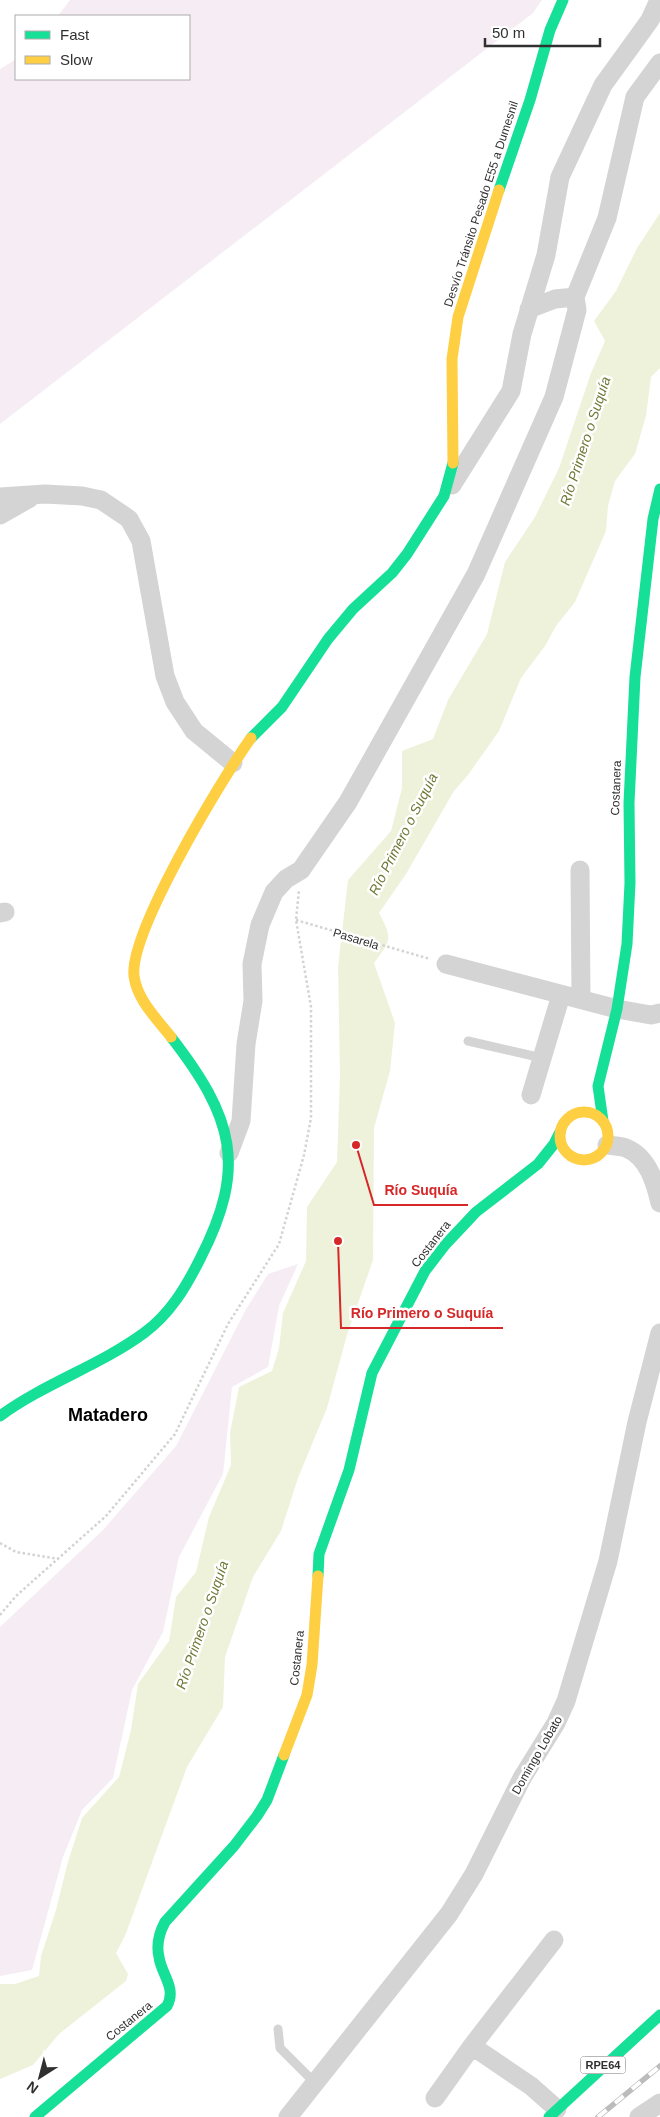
<svg xmlns="http://www.w3.org/2000/svg" width="660" height="2117" font-family="Helvetica,sans-serif">
<style>
.green{fill:#f5edf3}
.water{fill:#eff2db}
.lines{fill:none;stroke-linecap:round;stroke-linejoin:round}
.path{stroke:#d3d3d3;stroke-width:2.5;stroke-dasharray:2.5 2.5;stroke-linecap:butt}
.lane{stroke:#d4d4d4;stroke-width:9}
.street{stroke:#d4d4d4;stroke-width:19}
.fast{stroke:#16e098;stroke-width:11}
.slow{stroke:#ffcf43;stroke-width:11}
.rail-casing{stroke:#bcbcbc;stroke-width:5.5}
.rail{stroke:#fff;stroke-width:4;stroke-dasharray:11;stroke-linecap:butt}
.labels{text-anchor:middle;stroke-width:5;stroke-linejoin:round;paint-order:stroke}
.shield{fill:#fff;stroke:#6e6e6e;stroke-width:1}
.shield-label{font-size:11px;font-weight:bold;fill:#303030}
.street-label{font-size:12px;fill:#303030;stroke:#fff}
.water-label{font-size:14px;font-style:italic;fill:#707835;stroke:#fff}
.district-label{font-size:18px;font-weight:bold;fill:#000;stroke:#fff}
.leader{fill:none;stroke:#d62828;stroke-width:2}
.callout-dot{fill:#d62828;stroke:#fff;stroke-width:2}
.callout-label{font-size:14px;text-anchor:middle;font-weight:bold;fill:#d62828;stroke:#fff;stroke-width:5;stroke-linejoin:round;paint-order:stroke}
</style>
<rect width="100%" height="100%" fill="#fff"/>
<path class="green" d="M70,0h472l-9,13 -533,411v-355l16,-10v20h173v-63h-131z
M298,1264l-19,42 -11,61 -36,20 -9,87 -44,83 -16,75 -31,58 -19,88 -31,32 -19,47 -31,113 -32,6v-349l103,-97 73,-84 69,-135 23,-37z"/>
<path class="water" d="M660,213v155l-9,9 -5,39 -11,38 -20,27 -7,25 -2,25 -31,71 -19,24 -11,20 -24,32 -22,53 -31,44 -14,16 -48,83 -27,39c14,26 12,27 -5,50l21,60 -5,48 -16,57 -1,132 -26,75 -20,73 -29,70 -17,53 -28,46 -28,80 -2,50 -36,60 -62,169 -9,17 12,21 -2,7 -67,53 -26,31 -33,14v-95h15l24,-8 2,-20 15,-46 11,-45 15,-47 37,-41 12,-47 7,-46 31,-43 7,-44 20,-25 13,-55 22,-52 -1,-32 9,-46 33,-16 7,-23 4,-35 23,-52 1,-54 30,-45 3,-87 -2,-108 10,-87 43,-49 11,-43v-37l31,-12 15,-39 39,-66 18,-72 30,-45 24,-49 32,-95 14,-32 -11,-20 22,-30 21,-43z"/>
<g class="lines">
<path class="path" d="M296,920l134,39
M0,1543l16,9 43,7
M0,1615l16,-19 90,-80 69,-82 53,-110 51,-80 25,-89 7,-37v-111l-15,-87 3,-30"/>
<path class="lane" d="M468,1041l74,17
M278,2029l2,19 35,35"/>
<path class="street" d="M529,309l26,-10 20,-2
M452,485l59,-94 11,-57 24,-79 14,-78 43,-92 47,-65 9,-20
M0,497l45,-3 37,2 19,4 28,19 12,22 24,135 10,26 19,29 39,32
M0,515l30,-17
M580,870l1,128
M0,913l5,-1
M446,964l171,45 34,6 9,-2
M531,1095l30,-100
M607,1145c6,1 14,1 19,3 22,9 29,34 34,55
M229,1153l12,-32 5,-77 7,-43 -1,-37 8,-39 14,-33 12,-13 15,-9 47,-68 128,-228 78,-177 23,-87 -2,-13 32,-79 28,-121 25,-34
M472,2046l59,40 26,23
M435,2098l37,-52 82,-106
M288,2117l161,-203 25,-40 48,-96 34,-55 10,-22 42,-140 29,-139 23,-89
M639,2117l21,-14"/>
<path class="fast" d="M499,190l31,-90 20,-70 13,-30
M251,738l31,-31 46,-68 25,-30 39,-36 15,-19 37,-58 9,-33
M603,1121l-5,-35 19,-77 10,-65 3,-61 -1,-80 6,-126 18,-158 7,-30
M0,1416c45,-33 99,-50 144,-83 26,-19 42,-46 56,-74 48,-93 33,-142 -29,-222
M318,1576l1,-22 30,-84 23,-97 53,-102 20,-26 31,-33 62,-48 16,-20 6,-12
M35,2117l132,-111c10,-18 -6,-32 -8,-49 -3,-13 0,-24 6,-35l69,-76 23,-30 10,-16 17,-45
M549,2117l111,-102"/>
<path class="slow" d="M453,463l-1,-104 6,-42 41,-127
M171,1037c-14,-18 -34,-37 -37,-61 -5,-44 89,-199 117,-238
M560 1136a24 24 0 1 1 48 0a24 24 0 1 1-48 0Z
M284,1755l23,-60 5,-30 6,-89"/>
<defs>
<path id="rail" d="M598,2117l62,-51"/>
</defs>
<use href="#rail" class="rail-casing"/>
<use href="#rail" class="rail"/>
</g>
<g class="labels">
<rect class="shield" x="580.5" y="2056.5" width="45" height="17" rx="4"/>
<g class="shield-label">
<text x="603" y="2069">RPE64</text>
</g>
<g class="street-label">
<text transform="translate(481 204) rotate(-72)" y="4">Desvío Tránsito Pesado E55 a Dumesnil</text>
<text transform="translate(616 788) rotate(-88)" y="4">Costanera</text>
<text transform="translate(356 939) rotate(17)" y="4">Pasarela</text>
<text transform="translate(431 1244) rotate(-52)" y="4">Costanera</text>
<text transform="translate(297 1658) rotate(-84)" y="4">Costanera</text>
<text transform="translate(537 1755) rotate(-60)" y="4">Domingo Lobato</text>
<text transform="translate(129 2021) rotate(-39)" y="4">Costanera</text>
</g>
<g class="water-label">
<text transform="translate(585 441) rotate(-72)" y="5">Río Primero o Suquía</text>
<text transform="translate(403 834) rotate(-63)" y="5">Río Primero o Suquía</text>
<text transform="translate(202 1625) rotate(-71)" y="5">Río Primero o Suquía</text>
</g>
<g class="district-label">
<text x="108" y="1421">Matadero</text>
</g>
</g>
<path class="leader" d="M356 1145L374 1205H468M338 1241L341 1328H503"/>
<g class="callout-dot">
<circle cx="356" cy="1145" r="5"/>
<circle cx="338" cy="1241" r="5"/>
</g>
<g class="callout-label">
<text x="421" y="1195">Río Suquía</text>
<text x="422" y="1318">Río Primero o Suquía</text>
</g>
<rect x="15" y="15" width="175" height="65" fill="#ffffff" stroke="#acacac"/>
<rect x="25" y="31" width="25" height="8" fill="#16e098" stroke="#acacac"/>
<text x="60" y="40" font-size="15" fill="#303030">Fast</text>
<rect x="25" y="56" width="25" height="8" fill="#ffcf43" stroke="#acacac"/>
<text x="60" y="65" font-size="15" fill="#303030">Slow</text>
<g transform="translate(40 2077) rotate(216)" stroke="#ffffff" stroke-width="4" paint-order="stroke">
<path d="M0-4L9 19L0 12L-9 19Z" fill="#303030"/>
<text y="-8" font-size="14" font-weight="bold" text-anchor="middle" fill="#303030">N</text>
</g>
<path d="M485 38v8h115v-8" fill="none" stroke="#303030" stroke-width="2.5"/>
<text x="492" y="38" font-size="15" fill="#303030" stroke="#ffffff" stroke-width="4" paint-order="stroke">50 m</text>
</svg>
